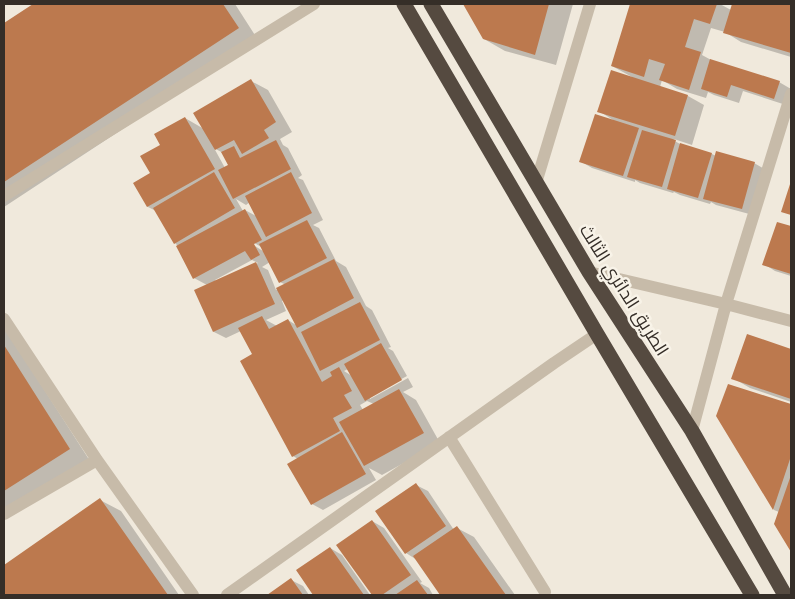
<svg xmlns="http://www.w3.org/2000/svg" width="795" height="599" font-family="'Open Sans',Cairo,sans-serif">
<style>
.shadow{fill:#0003;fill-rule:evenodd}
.building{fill:#bc794e}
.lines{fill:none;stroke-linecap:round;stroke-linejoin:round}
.minor{stroke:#c7bba9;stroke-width:12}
.highway{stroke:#554a40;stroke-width:15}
.labels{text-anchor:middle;stroke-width:5;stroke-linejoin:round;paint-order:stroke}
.street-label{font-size:18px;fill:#352e28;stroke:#f8f3e8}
</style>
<rect width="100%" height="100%" fill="#f0e9dc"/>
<path class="shadow" d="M35,4h200l23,36 -254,167v-183z
M464,4h109l-17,61 -51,-14 -21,-12z
M632,4h88l11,6 2,-6h58v53l-50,-15 -16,-10 -14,-4 -9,27 11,6 66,21 12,7 -5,16 -43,-14 -4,12 -25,-8 -6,-3 -2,6 -29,-9 -15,-9 -2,7 28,9 16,9 -12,40 -18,-6 -1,1 7,4 32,10 4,2 38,7 12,7 -13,45 -37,-10 -5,-3 -1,2 -30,-9 -6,-3 -1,1 -33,-10 -5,-3v2l-43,-14 -12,-7 33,-41 -14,-9 33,-34 -20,-11z
M251,81l17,9 24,42 -12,7 3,6 5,3 14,27 -4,3 5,2 20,40 -10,5 6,3 17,33 10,6 20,39 6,4 19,37 -3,1 5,3 14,25 -37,20v3l38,-21 5,9 -10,5 13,8 24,43 -58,32 -13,-7 7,12 -53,30 -11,-6 -14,-45 -5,-3 -39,-101 -13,-24 -15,7 -12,-6 -7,-47 -13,-7 -16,-32 -3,-3 -19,-32 -8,-4 -13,-24 17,-9 10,-29 23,-27 19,11zM214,148l9,5 6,13 -4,2zM236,199l10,6 4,-3 8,15 -13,-7 -2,1zM249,240l14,8v3l-15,-9zM252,260l6,3 -42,18 -1,-1zM270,262l10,20 6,3 -10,5 -8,-20 -6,-3zM284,300l12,25 -8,-5 -11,6 -11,-6 20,-9 -4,-10zM348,369l4,7 -8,-5zM367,401l7,3 -11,6 -3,-5z
M778,223l13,5v48l-16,-5 -11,-7z
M4,327l86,134 -86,55z
M748,336l43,15v51l-41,-14 -17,-10z
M729,386l62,20v144l-16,-27 4,-11 -5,-2 -56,-94z
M416,485l12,6 26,39 3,-2 17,9 41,58h-73l-25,-35 -11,-7z
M100,500l21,11 58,84h-175v-29z
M372,521l12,7 38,54 -2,1 9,5 4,7h-59l-36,-49z
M330,548l12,7 28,40h-55l-18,-24z
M291,580l12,6 6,9h-40z"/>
<path class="building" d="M33,4h190l16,24 -235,154v-159z
M463,4h86l-14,51 -52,-16z
M630,4h87l-7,20 -16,-5 -9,28 16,5 -12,38 -30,-10 6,-16 -16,-5 -5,18 -33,-11z
M732,4h59v49l-68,-20z
M710,59l70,22 -6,18 -43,-14 -4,12 -26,-8z
M611,70l77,25 -13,41 -78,-24z
M251,79l25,43 -12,8 5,8 -27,16 -8,-14 -19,10 -22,-37z
M595,114l44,14 -16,48 -44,-14z
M185,117l30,52 -68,38 -14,-24 17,-10 -10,-17 20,-11 -6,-11z
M642,130l34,10 -14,47 -35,-10z
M276,140l15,29 -58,30 -15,-29 10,-5 -7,-13 13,-6 6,12z
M680,143l32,10 -14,45 -31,-9z
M716,151l39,11 -13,47 -39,-10z
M214,172l21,36 -61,36 -21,-36z
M291,172l21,41 -46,24 -21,-41z
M791,181v34l-10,-3z
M245,209l17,31 -8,4 6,11 -9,5 -6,-9 -52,28 -17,-33z
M307,220l20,38 -48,25 -20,-39z
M777,222l14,4v48l-29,-9z
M334,259l20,39 -57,30 -21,-40z
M256,262l19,42 -62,28 -19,-42z
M360,302l20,38 -60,31 -19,-39z
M262,316l7,13 19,-10 34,63 10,-6 -2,-4 9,-5 13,24 -8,4 8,13 -19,10 7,13 -48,26 -52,-96 12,-7 -14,-26z
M747,334l44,15v50l-60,-20z
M381,343l21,37 -37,21 -21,-37z
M4,345l66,104 -66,42z
M728,384l63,20v52l-18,54 -57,-94z
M399,389l25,44 -60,33 -25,-44z
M342,432l24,42 -55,31 -24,-41z
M791,475v77l-17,-28z
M416,483l30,43 -41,28 -30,-43z
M100,498l68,97h-164v-30z
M372,520l39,55 -29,20h-10l-36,-50z
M457,526l49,69h-66l-27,-39z
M330,547l34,48h-51l-17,-25z
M291,578l12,17h-36z
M417,580l11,15h-33z"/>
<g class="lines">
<path class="minor" d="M536,183l54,-179
M4,196l310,-192
M589,272l137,32 65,17
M4,319l93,141 96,135
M692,431l34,-127 65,-210
M449,437l96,155
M4,514l93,-54
M227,595l327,-232 43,-29"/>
<path class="highway" d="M404,4l193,330 155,261
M431,4l158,268 103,159 93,164"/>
</g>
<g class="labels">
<g class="street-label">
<text transform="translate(624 290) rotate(58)" y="6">الطريق الدائري الثالث</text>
</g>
</g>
<rect width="795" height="599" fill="none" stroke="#352e28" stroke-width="10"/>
</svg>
